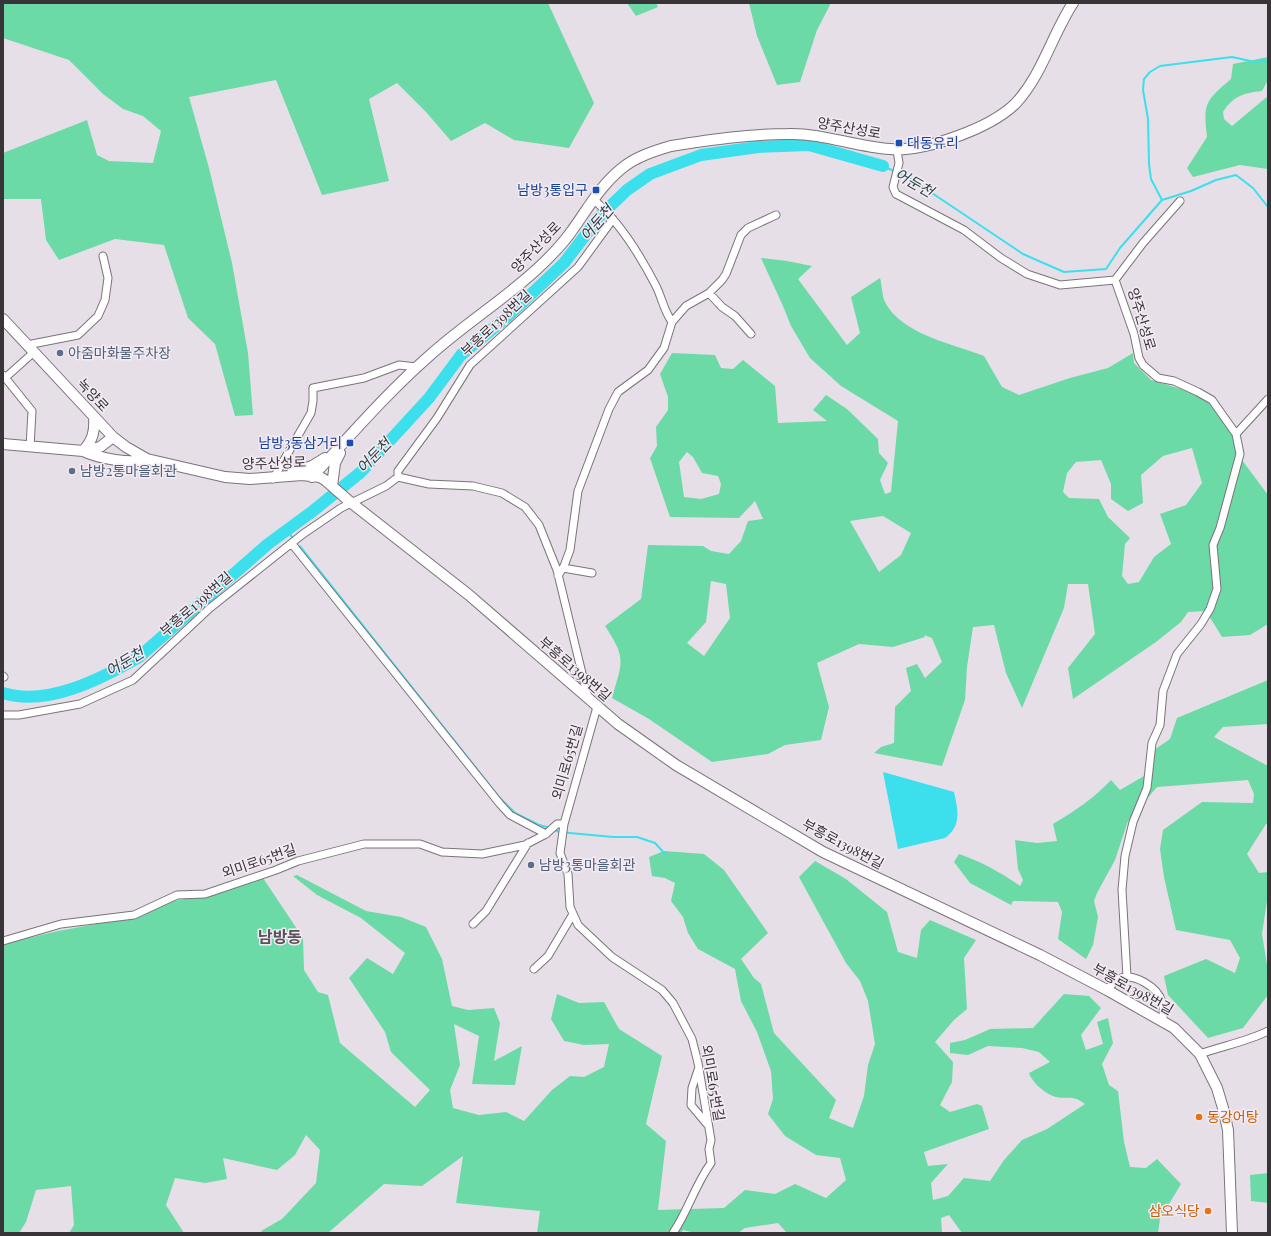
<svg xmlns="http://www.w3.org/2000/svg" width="1271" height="1236" font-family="'Playfair Display','Noto Sans KR',serif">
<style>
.green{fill:#6bdaa7;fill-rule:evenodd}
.water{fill:#3cdfec}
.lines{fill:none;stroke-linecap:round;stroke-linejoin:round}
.stream{stroke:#3cdfec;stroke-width:2}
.river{stroke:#3cdfec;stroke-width:12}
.street-casing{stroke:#7b737a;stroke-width:9}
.secondary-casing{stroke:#7b737a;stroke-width:12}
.street{stroke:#fff;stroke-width:7}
.secondary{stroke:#fff;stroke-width:10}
.transit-dot{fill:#1a4fb4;stroke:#f4ecf4;stroke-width:1.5}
.service-dot{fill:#5c6f8a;stroke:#f4ecf4;stroke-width:1.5}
.food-dot{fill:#e8710a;stroke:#f4ecf4;stroke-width:1.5}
.labels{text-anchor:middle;stroke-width:3;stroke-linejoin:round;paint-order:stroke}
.street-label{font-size:14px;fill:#383437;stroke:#f4ecf4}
.transit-label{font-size:14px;fill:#164399;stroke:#f4ecf4;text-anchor:end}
.service-label{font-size:14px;fill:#4e5e75;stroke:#f4ecf4;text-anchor:start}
.food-label{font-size:14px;fill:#c56008;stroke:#f4ecf4;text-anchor:start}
.water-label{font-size:15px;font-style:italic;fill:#294345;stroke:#f4ecf4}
.quarter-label{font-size:16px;font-weight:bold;fill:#595259;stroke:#f4ecf4}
</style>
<rect width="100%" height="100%" fill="#e7dfe7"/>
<path class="green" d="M3,3h545l46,100 -25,45 -55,-8 -29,-17 -34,18 -25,-29 -29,-29 -28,16 20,82 -67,14 -46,-115 -87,17 20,71 23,95 16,90 5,62 -18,1 -20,-72 -27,-26 -24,-73 -49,-6 -56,21 -13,-20 -5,-41h-38v-46l84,-33 10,35 12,6 44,2 8,-32 -18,-15 -20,-7 -20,-15 -34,-34 -66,-22z
M627,3h29l2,4 -22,9z
M749,3h82l-14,27 -17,52 -23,3 -20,-49z
M1268,57v23l-6,11c-18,2 -29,5 -39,21l1,7 8,7 36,-30v73l-28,-4 -47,12 -6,-9 20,-31c-4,-33 -2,-36 24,-58l2,-15z
M761,258l26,3 25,5 -14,13 49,66 13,-12 -9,-36 29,-19c2,7 2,18 5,24 16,32 68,42 99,54l18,31 17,8 51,-17 38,-10 25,-15 1,10 17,17 30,9 27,11 25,34 6,22 29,39v129l-18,11 -28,2 -16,-26 -18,1 -7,10 -25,20 -83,57 -5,-31 27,-34 -7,-50h-20l-4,24 -42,100 -16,-35 -12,-48 -21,2 -6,40 -2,33 -23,66 -68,-13 7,-6 13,-4 1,-36 16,-16 -5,-23 11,-4 8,14 17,-16 -10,-24 -8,-3 1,2 -32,10 -34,-3 -42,19 12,44 -8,33 -36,5 -17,9 -56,8 -63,-43 -37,-21c10,-36 15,-39 -7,-72l36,-27 7,-54 55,1 8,5 18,3 12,-13 7,-20 15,-2 -8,-18 -16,17 -69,-1 -20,-59 7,-12 -1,-19 12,-17v-13l-8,-23 12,-21 43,2 6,13 12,1 10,-9 32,26 3,37 49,-2 -14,-11 13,-15 21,14 31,30 1,14 9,10 -8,17 5,14 6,-2 7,-71 -57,-35 -31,-28 -19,-32 -8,-20zM1192,448l10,35 -16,22 -26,9 11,30 -17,13 -15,25 -11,2 -6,-8 3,-32 5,-6 -22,-21 -9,-18 -30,-1 -6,-6 4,-19 9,-11 25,-2 10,24v15l17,12 15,-8 -2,-28 22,-19zM687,452l6,5 9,16 16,3 3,8 -2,10 -18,5 -17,-2 -5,-35zM883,516l28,17 -10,22 -22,17 -29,-51zM711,581l15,3 4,34 -26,38 -17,-13 19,-21z
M1268,680v44l-45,3 -9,10 54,29v58h-2l-19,30 12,19 9,-1v22l-6,40 6,37v24l-25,33 -35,10 -40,-43 -4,-19 42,-17 29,14 5,-15 -10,-18 -54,-10 -12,-53 -4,-28 3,-19 39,-28 51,1 1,-9 -6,-14 -91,7 -29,34 -13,39 -18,33 -3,8 4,16 -5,28 -7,14 -28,-20 4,-27 -4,-10 -45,-1 -2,4 -41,-22 -16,-21 5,-8c23,8 41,18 61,32l3,-6 -5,-11 -3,-29 22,3 20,-2 -4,-17c22,-13 41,-26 58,-44l9,10 24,-14 7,-24 19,-13 7,-21z
M664,851l40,3 20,16 44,63 -27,26 13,19 7,6 13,49 62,67 -7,18 24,10 11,-32 4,-31 7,-21 -7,-43 -8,-20 -14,-18 -47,-86 16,-16 31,18 41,33 11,40 19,6 4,-28 9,-10 46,20 -12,18 3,51 -13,11 -19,22 18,20 -1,20 -12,23 10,7 27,-8 5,2 7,23 -65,23 4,14 20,-2 -17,19 2,17 15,-4 16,-18 26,3 14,-21 18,-20 25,-11 38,-25c-14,-11 -20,-3 -32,-8 -10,-4 -21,-14 -24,-23l21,-11 -11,-10 -17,-4 -34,-2 -20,9 -18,-2v-10l15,-3 25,-11 43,-1 31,-34 25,2 12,12 -20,27 5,15 17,-6 -6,-22 11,-4 5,25 -11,21 7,21 9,6 6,51 6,25 16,1 11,-9 24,25 -21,35 -2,14h-196l-13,-18 -8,3 1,15h-155l-9,-10 -33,5 -7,5h-43l-12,-3 -2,3h-144l3,-22 -84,-8 7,-47 -41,30 -38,-2 -56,49h-65l-2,-2 21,-12 34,-36 4,-33 -14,-15 -11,20 -18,15 -54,-12 4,21 -22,4 -30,-5 -9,27 18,28h-115l5,-8 -3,-39 -35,4 -10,32 -7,11h-16v-289l55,-13 77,-14 38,-16 35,-6 55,-17 40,60 1,32 14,22 10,3 12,48 75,64 15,-17 -39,-38 -6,-20 -36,-54 18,-20 26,16 12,-21 -44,-35 -44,-23 -24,-19 4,-1 69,36 35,6 25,10 16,32 10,47 16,4 26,-2 6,15 -6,38 28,-15 -7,39 -43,-1 7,-48 -25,-12 6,41 -10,25 3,18 26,7 27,-3 18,9 28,-31 18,-14 14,1 20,-10 5,-23 -25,1 -20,-4 -13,-22 6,-25 22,9 25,-1 15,27 43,27 -16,68 20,17 -8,69 66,-2 21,-18 30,4 20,-10 31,14 20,-18 -6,-22 -24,-3 -31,-19 -17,-22 5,-15 -2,-28 -14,-39 -16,-31 -6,-32 -37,-20 -10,-16 -5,-16 -12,-16 4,-18 -10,-5 -13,-2 -3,-19z
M1268,1173v30l-17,-2 -1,-26z"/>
<path class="water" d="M883,772l71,20c4,18 8,34 -9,46l-47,11z"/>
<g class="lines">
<path class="stream" d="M883,166l28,13 112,75 41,18 42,-3 14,-21 42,-48 29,-9 25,-11 20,-5 17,13 15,19
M1162,200l-11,-21 -2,-15 -1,-45 -5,-29 1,-11 6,-7 10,-6 72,-9 23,5 13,-2
M286,530l7,8
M300,546l199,251 16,16 24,12 12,3
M555,830l4,2 54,5h24l18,6 10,11"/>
<path class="river" d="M3,693c44,14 98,-14 136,-36l129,-113 45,-33 48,-39 68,-74 32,-43 46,-38 57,-54 36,-47 27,-26 23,-16 51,-19 57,-8 51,-2 74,21"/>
<defs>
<path id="street" d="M897,150l2,13 -6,24 3,7 68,36 37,28 26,16 33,11 55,-5 28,-37 37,-42
M1115,280l19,54 5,24 4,7 15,13 16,3 24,11 14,8 24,34 4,20 -20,74 -7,17 4,44 -7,20 -9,15 -24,30 -14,37 -3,34 -8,18 -5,45 -14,34 -8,34 -3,34 5,87
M709,293l13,14 13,9 16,18
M672,322l14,-16 23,-13 13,-13 4,-6 15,-39 7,-7 28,-13
M27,345l51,-10 20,-19 7,-16 3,-22 -5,-22
M3,375l29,36 -2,36
M5,378l29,-26
M1236,434l32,-35
M398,477l31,7 44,2 29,7 23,14 14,18 18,45 31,128
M273,479l38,-66 2,-12v-13l51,-10 35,-13 17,2
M292,544l208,260 10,11 36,19
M563,568l29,5
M558,576l6,-10 6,-16 8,-59 31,-82 9,-17 30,-22 16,-22 8,-26c-8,-11 -10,-24 -16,-36 -16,-31 -36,-64 -63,-87
M3,676l1,1
M597,707l-33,117 -4,29 8,21 2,33 8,18 34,32 50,33 11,13 19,36 6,24 13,77 -2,9 2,14c-16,22 -23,48 -38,70
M3,715h16l61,-11 53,-24 77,-72 93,-74 38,-26 45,-22 12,-9v-6l39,-53 33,-53 108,-98 35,-48
M473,924l13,-13 42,-68
M3,941l58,-17 73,-9 43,-20 28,-1 71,-24 22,-9 66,-17h56l22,8 40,2 43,-9 21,-11 11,-10h7
M534,969l14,-13 25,-42
M1107,990c4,-4 7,-9 12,-11 14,-7 39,8 43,23 2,5 1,13 1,19
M1200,1054c22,-8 46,-12 68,-23
M698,1070l-6,18 -1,17 16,19"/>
<path id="secondary" d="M3,319l110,118 13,10 21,12 78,18 25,2 52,-4 18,2 5,3 24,21 120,94 149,129 58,41 147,87 217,103 67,35 67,38 26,26 17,34 6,20 5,22 4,103
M3,444l80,7 17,-4 13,-10
M83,451c15,7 49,14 64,8
M83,451c10,-11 12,-20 11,-34
M292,473l20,-7 13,-8
M312,477c38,-41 74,-83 116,-120 34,-31 74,-56 108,-87 12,-11 25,-24 35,-38 16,-22 29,-46 50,-63 14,-12 33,-18 50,-23 38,-6 78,-12 117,-12 35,-1 68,13 102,15 35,3 101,-21 126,-46 26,-28 36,-68 57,-100
M332,486l3,-23 5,-10"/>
</defs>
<use href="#street" class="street-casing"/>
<use href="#secondary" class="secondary-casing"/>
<use href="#street" class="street"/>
<use href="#secondary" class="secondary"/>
</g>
<g class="transit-dot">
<rect x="895" y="139" width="8" height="8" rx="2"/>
<rect x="592" y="186" width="8" height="8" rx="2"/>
<rect x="346" y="439" width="8" height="8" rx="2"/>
</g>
<g class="service-dot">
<circle cx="60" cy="353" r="4"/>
<circle cx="72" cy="471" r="4"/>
<circle cx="531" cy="865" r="4"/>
</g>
<g class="food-dot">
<circle cx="1199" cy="1117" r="4"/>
<circle cx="1208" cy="1211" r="4"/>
</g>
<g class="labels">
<g class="street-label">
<text transform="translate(849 128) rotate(10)" y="5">양주산성로</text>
<text transform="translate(536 247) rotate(-46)" y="5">양주산성로</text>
<text transform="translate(1142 319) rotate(73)" y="5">양주산성로</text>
<text transform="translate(496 323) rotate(-43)" y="5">부흥로1398번길</text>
<text transform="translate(93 395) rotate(47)" y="5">녹양로</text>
<text transform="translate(274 463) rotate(-2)" y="5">양주산성로</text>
<text transform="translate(196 604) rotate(-41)" y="5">부흥로1398번길</text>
<text transform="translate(575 669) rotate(41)" y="5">부흥로1398번길</text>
<text transform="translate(567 762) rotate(-74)" y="5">외미로65번길</text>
<text transform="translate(843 844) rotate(28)" y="5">부흥로1398번길</text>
<text transform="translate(259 861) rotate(-19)" y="5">외미로65번길</text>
<text transform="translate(1133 989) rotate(29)" y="5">부흥로1398번길</text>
<text transform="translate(713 1083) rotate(80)" y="5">외미로65번길</text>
</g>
<g class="transit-label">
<text x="907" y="148" text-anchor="start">대동유리</text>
<text x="588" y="195">남방3통입구</text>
<text x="342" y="448">남방3동삼거리</text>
</g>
<g class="service-label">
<text x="68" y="358">아줌마화물주차장</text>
<text x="80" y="476">남방2통마을회관</text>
<text x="539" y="870">남방3통마을회관</text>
</g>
<g class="food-label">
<text x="1207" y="1122">동강어탕</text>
<text x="1200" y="1216" text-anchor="end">삼오식당</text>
</g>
<g class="water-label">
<text transform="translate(914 183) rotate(30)" y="5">어둔천</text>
<text transform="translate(597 223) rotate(-49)" y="5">어둔천</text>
<text transform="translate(374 456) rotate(-46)" y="5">어둔천</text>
<text transform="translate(125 662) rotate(-31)" y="5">어둔천</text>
</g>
<g class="quarter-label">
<text x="280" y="943">남방동</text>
</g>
</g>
<rect width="1271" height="1236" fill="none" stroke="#383437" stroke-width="8"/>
</svg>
